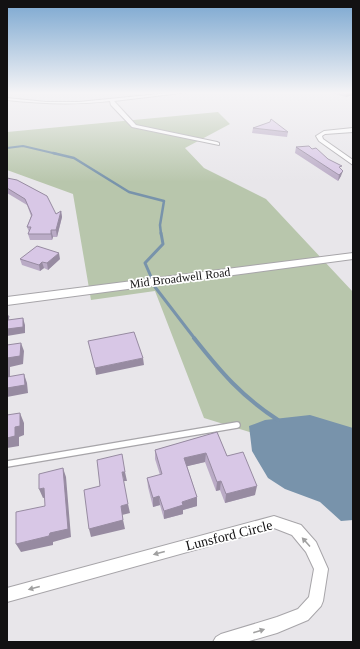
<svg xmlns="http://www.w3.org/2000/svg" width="360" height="649" font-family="'Times New Roman',serif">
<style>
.green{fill:#b8c6ac}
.water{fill:#7893ab}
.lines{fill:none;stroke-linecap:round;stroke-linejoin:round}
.stream-far3{stroke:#7893ab;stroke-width:2}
.stream-far2{stroke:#7893ab;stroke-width:2.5}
.stream-far1{stroke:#7893ab;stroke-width:3}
.stream{stroke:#7893ab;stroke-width:4}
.lane-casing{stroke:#a7a5a9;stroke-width:8}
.street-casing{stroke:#a7a5a9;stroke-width:2}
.secondary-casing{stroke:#a7a5a9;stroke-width:2}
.lane{stroke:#fff;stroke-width:5.5}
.street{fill:#fff;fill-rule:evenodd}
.secondary{fill:#fff;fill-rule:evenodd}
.wall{fill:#baabc6}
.shaded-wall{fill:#978ba1}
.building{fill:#d8c7e6;stroke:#978ba1}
.oneway{fill:#a0a0a0}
.labels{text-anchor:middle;stroke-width:3.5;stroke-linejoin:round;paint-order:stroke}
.street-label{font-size:12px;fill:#121112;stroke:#fff}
.near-street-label{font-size:14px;fill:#121112;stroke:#fff}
</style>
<rect width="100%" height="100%" fill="#e8e6ea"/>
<path class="green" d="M218,112l12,12 -45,24 19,20 62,31 87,93v172l-149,-46 -49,-127 -64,9 -18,-106 -66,-24v-38z"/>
<path class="water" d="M310,415l43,13v92l-12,1 -21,-19 -35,-13 -17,-11 -16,-27 -3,-25 16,-6z"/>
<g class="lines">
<path class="stream-far3" d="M7,148l16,-2 34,8"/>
<path class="stream-far2" d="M53,153l21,5 55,34 35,9 -4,24 1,9"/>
<path class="stream-far1" d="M152,279l-7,-16 18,-19 -2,-11
M155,287l40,52"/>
<path class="stream" d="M194,338c27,34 47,58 84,82"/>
<defs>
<path id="lane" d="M7,464l230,-39"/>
<path id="street" d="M179,92h10l-75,9 22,24 81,17 2,1v2l-87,-18 -21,-22 -1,-4c-36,4 -67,3 -103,-1v-2l39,4h33z
M353,128v4l-28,2 -3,2 1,3 30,21v5l-34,-24 -3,-5 8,-5z
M274,516l27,9 15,17 12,27 -5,32 -2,5 -13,14 -31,13 -31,9h-33l3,-5 5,-3 56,-17 21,-8 11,-12 5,-28 -8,-17 -14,-17 -18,-7 -267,74v-14z"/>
<path id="secondary" d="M353,253v6l-346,46v-8z"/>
</defs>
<use href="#lane" class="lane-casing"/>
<use href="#street" class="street-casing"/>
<use href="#secondary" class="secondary-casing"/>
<use href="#lane" class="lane"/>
<use href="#street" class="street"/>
<use href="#secondary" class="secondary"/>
</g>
<path class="wall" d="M326,92h27l-7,5z
M253,128l35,4 -1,5 -35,-4z
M296,147l16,2 29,21v6l-3,5 -43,-28z
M7,178l49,36 5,-3 1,6 -5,20h-4l-1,3h-22l-2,-6 1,-2 -2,-5 4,-11 -4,-11 -20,-12z
M20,259h40l-12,11 -4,-2 -4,3 -18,-6z
M217,432l10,24 28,39 -30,8 -5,-13 -4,1 -11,-29 -18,4 10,31v9l-14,4v4l-19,5 -4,-14 -7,2 -5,-20 -1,-9 13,-3 -5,-16v-9z"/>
<path class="shaded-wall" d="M350,92h3v3l-7,2 1,-4z
M343,171l-2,5 -3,5 1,-6z
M61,211l1,6 -5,20 -1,-7z
M51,230l2,7 -1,3 -1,-6z
M59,253l1,6 -12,11 -1,-7z
M42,262l2,6 -4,3 -1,-6z
M23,318l2,7v8l-18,3v-7z
M21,343l3,8 -1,13 -13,3v19l-3,-7v-21z
M143,358l1,7 -48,10 -1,-7z
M24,374l3,9 1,10 -21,4v-9z
M20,413l4,10v12l-5,2v9l-12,2v-10z
M206,453l-1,9 -21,5v-9z
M63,468l3,9 5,60 -18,5v3l-32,7 -5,-8 34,-11z
M122,472h3l2,9h-3z
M221,481l-1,9 -4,1 1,-9z
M257,486l-2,9 -30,8 1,-9z
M44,488l4,9 -5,1 -4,-9z
M159,496l1,9 -7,2v-9z
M197,497v9l-14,4v4l-19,5v-8l18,-9z
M128,504l2,9 -8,2 3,14 -34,8 -2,-8 32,-23z"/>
<path class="building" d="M271,119l17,13 -35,-4 17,-6z
M309,146l3,3 4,-1 12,11 14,7 -3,1 4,4 -4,4 -43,-28z
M7,178l10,2 30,16 9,18 5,-3 -5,19h-5v4h-23l3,-7h-4l5,-12 -7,-16 -18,-11z
M37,246l22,7 -12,10 -5,-1 -3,3 -19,-6z
M7,316h2l-1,4 15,-2v9l-16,2z
M134,332l9,26 -48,10 -7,-27z
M21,343l-1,13 -13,2v-13z
M24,374l1,11 -18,3v-11z
M20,413v13l-5,1v9l-8,2v-23z
M217,432l10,24 16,-4 14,34 -31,8 -5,-13 -4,1 -11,-29 -22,5 13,39 -15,5 1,3 -19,6 -5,-15 -6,2 -6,-20 15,-4 -7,-24z
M122,454l3,18h-3l6,32 -7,2 2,14 -34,9 -5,-39 16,-4 -3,-26z
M63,468l5,61 -18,4 -1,3 -33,8v-32l29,-6 -1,-18 -5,1v-15z"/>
<defs><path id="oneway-solid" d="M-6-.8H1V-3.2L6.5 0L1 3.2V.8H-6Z"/></defs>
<g class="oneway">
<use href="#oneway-solid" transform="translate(306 542) rotate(-132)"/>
<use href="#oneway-solid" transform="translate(159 553) rotate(165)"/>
<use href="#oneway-solid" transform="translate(34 588) rotate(165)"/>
<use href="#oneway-solid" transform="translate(259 631) rotate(-17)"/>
</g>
<linearGradient id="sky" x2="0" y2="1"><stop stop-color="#7ba7d0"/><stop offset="0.51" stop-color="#f5f4f6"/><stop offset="1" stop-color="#f5f4f6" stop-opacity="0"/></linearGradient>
<rect width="360" height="182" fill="url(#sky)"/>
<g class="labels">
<g class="street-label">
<text transform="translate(180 278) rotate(-7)" y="4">Mid Broadwell Road</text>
</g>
<g class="near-street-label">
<text transform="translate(229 535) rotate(-14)" y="5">Lunsford Circle</text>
</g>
</g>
<rect width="360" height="649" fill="none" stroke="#121112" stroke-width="16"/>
</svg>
